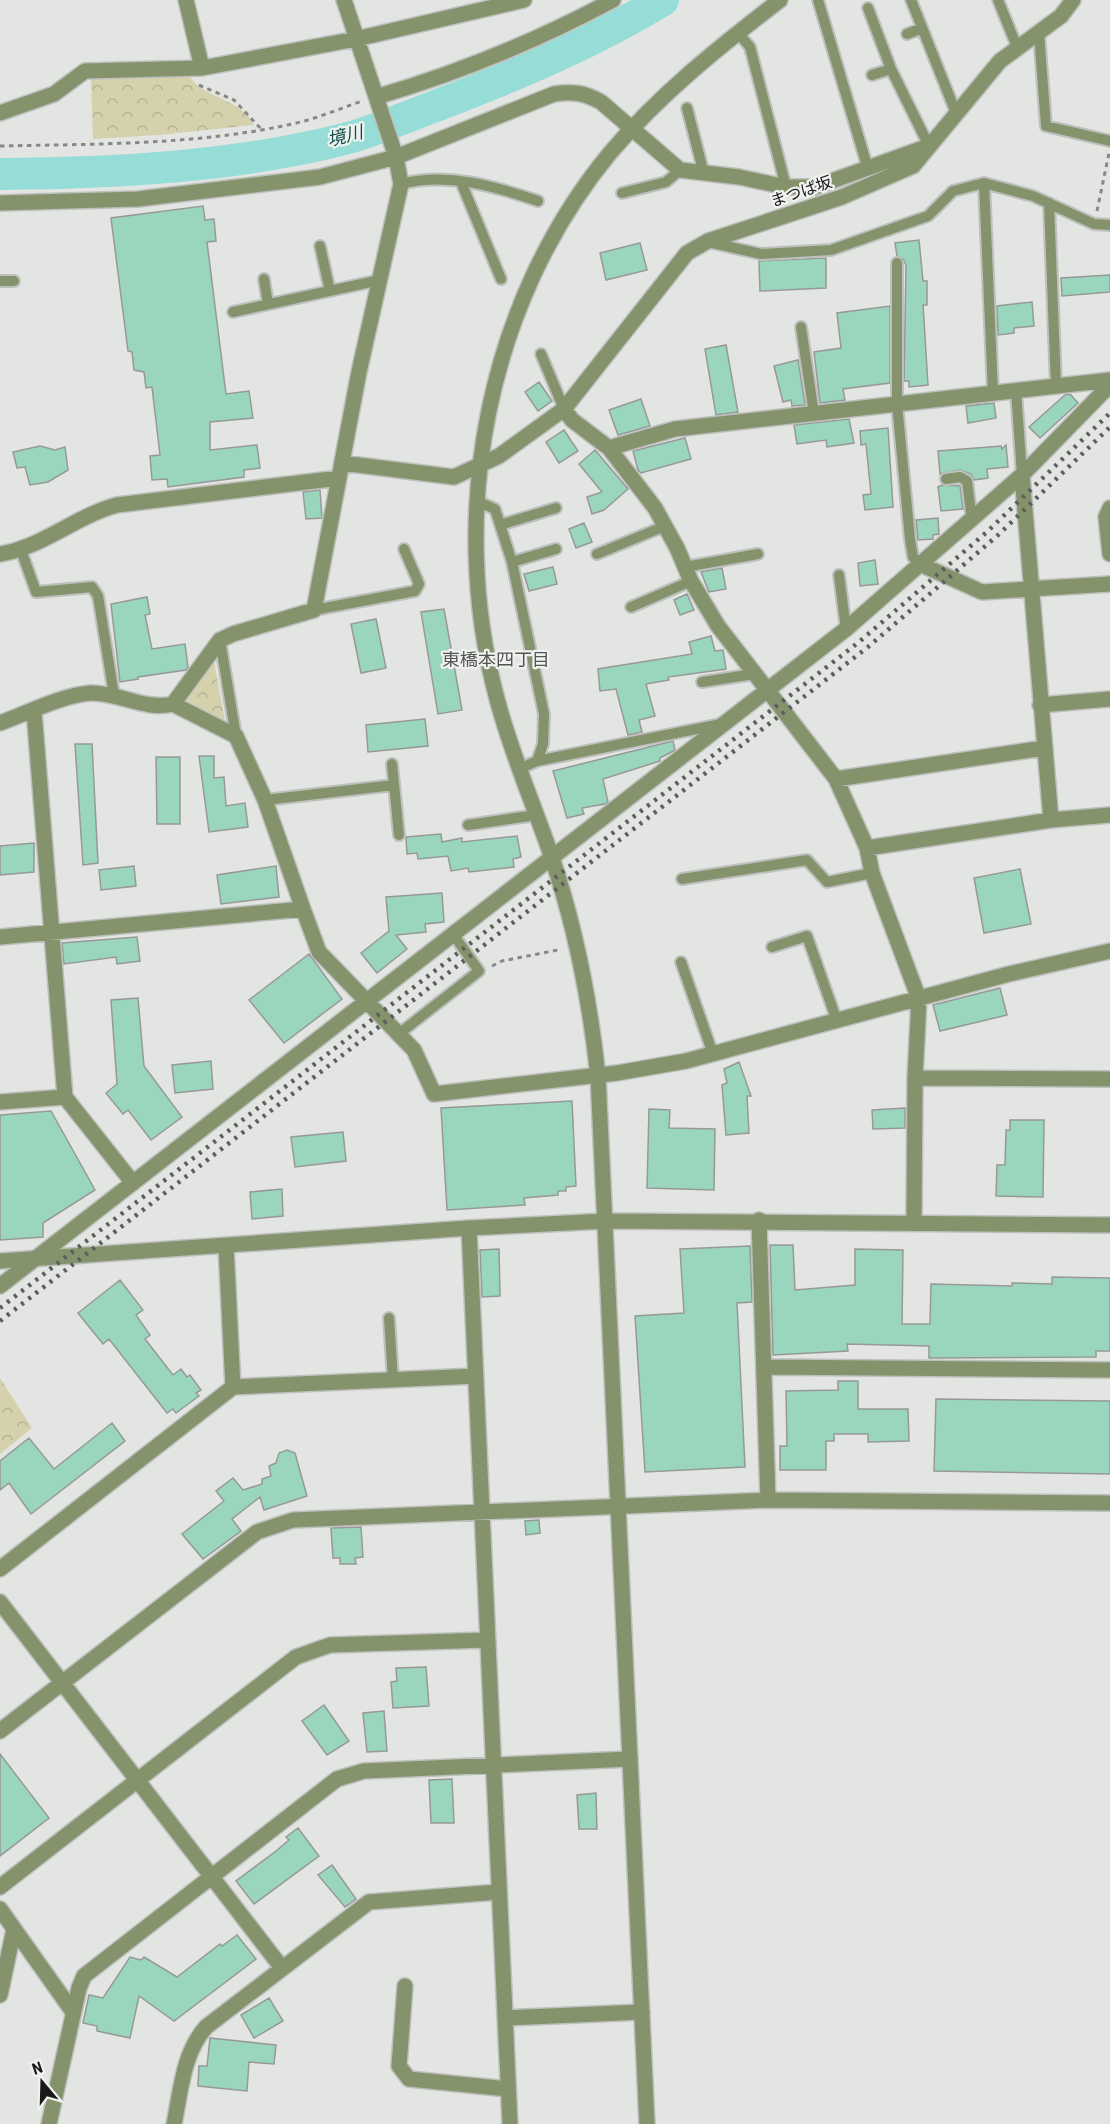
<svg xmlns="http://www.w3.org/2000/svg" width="1110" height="2124" font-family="'Roboto Condensed','Noto Sans JP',sans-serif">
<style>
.park{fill:url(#park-crowns)}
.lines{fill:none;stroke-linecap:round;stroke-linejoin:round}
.river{stroke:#96dcd7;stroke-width:32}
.building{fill:#9ad6be;stroke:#969998;stroke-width:1.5}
.service-casing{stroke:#bec0be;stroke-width:14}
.minor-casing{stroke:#bec0be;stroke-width:18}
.tertiary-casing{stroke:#bec0be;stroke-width:18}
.path{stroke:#878987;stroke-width:3;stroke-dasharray:4.5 4.5;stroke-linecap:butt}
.service{stroke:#85936c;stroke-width:10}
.minor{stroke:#85936c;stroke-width:15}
.tertiary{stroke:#85936c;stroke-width:15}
.rail{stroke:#5d5f5d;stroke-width:4.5;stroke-dasharray:3 6;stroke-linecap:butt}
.labels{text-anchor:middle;stroke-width:4.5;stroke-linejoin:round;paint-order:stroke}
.street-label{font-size:16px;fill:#181918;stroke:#f0f2f0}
.water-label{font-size:18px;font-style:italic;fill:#104e4b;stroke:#f0f2f0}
.neighbourhood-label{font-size:18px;fill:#545654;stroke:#f0f2f0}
</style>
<defs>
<pattern id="park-crowns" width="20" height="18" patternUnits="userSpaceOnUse" patternTransform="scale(1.5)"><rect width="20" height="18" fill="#d5d1ac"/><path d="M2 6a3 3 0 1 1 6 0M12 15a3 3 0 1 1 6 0" fill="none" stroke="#b6b393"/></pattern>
</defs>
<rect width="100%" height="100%" fill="#e2e5e2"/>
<path class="park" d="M91,77h99c16,23 49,20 64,48l-95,10 -66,4z
M214,661l11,61 -39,-22z
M0,1378l32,50 -32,26z"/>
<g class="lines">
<path class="river" d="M0,174c117,-1 238,-7 352,-37 27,-8 54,-20 81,-30 79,-30 158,-63 230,-107"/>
</g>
<path class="building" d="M203,206l2,14 9,-1 2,22 -9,1 19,152 23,-3 4,27 -43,4v28l47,-5 3,23 -16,2v7l-76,10 -1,-8 -15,1 -2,-24 10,-1 -8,-68 -6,1 -2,-16 -10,-2 -2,-18 -4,-1 -17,-133z
M919,240l4,41h4v24h-4l5,80 -19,2v-6h-5l2,-116 -3,-6 -6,-3 -2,-13z
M640,243l7,27 -41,10 -6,-27z
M826,258v30l-66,3 -1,-30z
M1110,275v17l-48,4 -1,-18z
M1032,302l2,24 -20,2v5l-16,2 -1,-29z
M890,306v77l-47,6 2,11 -25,3 -6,-51 27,-4 -4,-35z
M726,345l12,67 -22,3 -11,-66z
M798,360l7,45 -13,1 -1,-6 -8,2 -9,-36z
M539,382l13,19 -14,10 -13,-19z
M1070,394l8,9 -38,35 -11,-11 36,-32z
M641,399l9,27 -32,9 -9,-25z
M994,403l2,15 -28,5 -2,-17z
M849,419l5,24 -27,4 -1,-7 -29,4 -3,-19z
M888,428l5,79 -28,3 -2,-15 8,-1 -5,-50 -5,1 -1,-14z
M564,430l14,21 -19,12 -13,-21z
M685,438l6,21 -50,14 -3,-3 -5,-19z
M1006,445l2,22 -21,2 1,9 -14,2 -3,-6 -11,-4 -20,4 -2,-23 63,-5 1,3z
M40,446l15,4 10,-3 3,23 -20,12 -18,3 -5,-18 -8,1 -4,-16z
M595,450l33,39 -24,21 -12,4 -5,-17 15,-5 -23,-28z
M942,485l18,1 3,23 -22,2 -3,-24z
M320,490l2,28 -16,1 -3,-27z
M938,518l1,16 -6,1v4l-15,1 -2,-20z
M584,523l8,19 -16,6 -7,-19z
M875,560l3,24 -18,2 -2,-23z
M553,567l4,17 -28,7 -5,-17z
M722,568l4,21 -17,3 -8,-20z
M687,594l7,16 -14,5 -6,-15z
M147,597l3,17 -5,1 7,34 33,-5 3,23 -2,3 -48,7v2l-18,3 -9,-78z
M444,609l18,101 -24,4 -17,-102z
M376,619l10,49 -25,5 -10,-49z
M711,636l4,15 8,-1 3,19 -58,8 1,3 -23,4 9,32 -16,4 3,12 -14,3 -12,-46 -16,2 -2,-22 94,-15 -3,-12z
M425,719l3,27 -60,6 -2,-27z
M673,741l2,9 -15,8v3l-57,18 5,23 -3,2 -23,4 2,6 -17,4 -14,-47z
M75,744h17l6,119 -15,2z
M199,756h15v22l10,-1 2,29 19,-3 3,24 -39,5z
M156,757h24v67h-23z
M441,834l1,8 20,-4v4l55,-6 4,21 -8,2 1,8 -45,5 -1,-4 -17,3 -3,-15 -30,3 -1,-6 -10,1 -1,-17z
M34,843v29l-34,3v-29z
M134,866l2,20 -35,4 -2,-20z
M276,866l3,31 -58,7 -4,-29z
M1020,869l11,55 -47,9 -10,-55z
M442,893l2,29 -19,2 1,8 -30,3 11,14 -30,24 -16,-20 28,-22 -3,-34z
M137,937l3,24 -23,3 -1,-7 -52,7 -2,-21z
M309,954l33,45 -58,44 -35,-43z
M1000,988l7,27 -67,16 -7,-26z
M138,998l6,68 38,51 -31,23 -23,-30 -5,4 -17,-21 11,-9 -6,-84z
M211,1061l2,28 -38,4 -3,-28z
M739,1062l12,34h-4l2,37 -23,2 -4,-50 5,-2 -3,-14z
M572,1101l4,85 -10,1v4h-8v4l-34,3 1,7 -78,5 -6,-102z
M905,1108v20l-32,1 -1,-19z
M649,1109l21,1 -1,18 46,1 -1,61 -67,-2z
M51,1111l44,79 -52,33v14l-43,3v-125z
M1010,1120h34l-1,77 -47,-1 1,-31h8l1,-35h4z
M343,1132l3,29 -51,6 -4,-30z
M282,1189l1,27 -31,3 -2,-27z
M770,1245h23l2,45 60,-5v-36l48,1 -1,74h28l1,-40 81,2v-3l40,1v-7l58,1v73h-14v6l-167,1v-12l-82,-2 1,7 -75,4z
M750,1246l2,56 -15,1 8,164 -100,5 -10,-156 49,-3 -4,-64z
M499,1249l1,47 -18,1 -2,-47z
M120,1280l23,30 -7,5 14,20 -5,4 28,36 8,-6 6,8 3,-2 11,15 -5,3 3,3 -23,17 -3,-4 -6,4 -58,-74 -6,5 -25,-31z
M838,1381h20v28h50l1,32 -41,1v-8h-34v7h-8v29h-46v-24h7l-1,-55 52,-1z
M936,1399l174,2v73l-176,-3z
M112,1423l13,18 -94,73 -22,-31 -9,7v-29l29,-23 25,31z
M287,1450l8,3 12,43 -43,14 -4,-13 -28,22 9,12 -38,28 -21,-25 42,-33 -8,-10 17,-13 10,12 19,-6v-5l9,-3 -2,-10 7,-3 3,-10z
M539,1520l1,13 -14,2 -1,-14z
M361,1527l2,30 -8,1 1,6h-16v-6h-7l-2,-30z
M426,1667l3,39 -36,2 -2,-26 6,-1 -1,-13z
M324,1705l25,36 -22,14 -25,-34z
M384,1711l3,40 -20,1 -4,-39z
M0,1754l49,64 -49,38z
M452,1779l2,44h-23l-2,-43z
M596,1793l1,36h-18l-2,-34z
M298,1828l21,28 -65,48 -18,-23 40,-30 13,-11 -3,-3z
M332,1865l24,34 -11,8 -27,-32z
M237,1935l19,24 -82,62 -35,-25 -9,42 -33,-7v-5l-14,-3 6,-28 14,3 27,-41 11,3 3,-3 33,20 43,-33 2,2z
M269,1998l14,23 -29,17 -13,-23z
M210,2038l66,7 -2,19 -25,-2 -2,29 -49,-5 1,-20h8z"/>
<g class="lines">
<defs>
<path id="service" d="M818,0l50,169
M911,0l45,113
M998,0l19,47
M868,8l23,61 38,77
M738,33l12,14 36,140
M1039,33l7,93 64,15
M907,34l15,-6
M872,75l19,-6
M687,108l17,66
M461,182l40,97
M984,183l9,210
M401,184c46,-12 93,2 137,17
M622,193l44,-11 14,-12
M1049,203l7,183
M708,242l53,12 70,-4 97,-34 25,-25 31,-8 49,13 61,28 16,1
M320,246l10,45
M897,263v141l13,135 3,18 9,8
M264,279l4,25
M0,281h14
M233,312l147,-32
M801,327l13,87
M541,354l23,55
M1016,391l6,84
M946,479l14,-2 7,4 5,39
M477,501l18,8 17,53 32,152 -1,30 -6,17 -18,8
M500,525l56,-17
M21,550l15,42 56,-5 6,9 16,99
M597,554l68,-28
M512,562l44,-13
M685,567l73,-13
M839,575l7,54
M631,607l60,-26
M314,610l101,-19 4,-7 -15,-35
M220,640l16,96
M702,682l52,-8
M537,761l184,-37
M392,764l7,71
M265,800l129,-15
M468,825l68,-10
M682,879l125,-19 20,22 45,-9
M772,947l35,-11 30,85
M681,962l32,92
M400,1033l79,-62 -26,-37
M389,1318l4,63"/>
<path id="minor" d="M186,0l16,68
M376,97c82,-24 161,-56 237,-97
M0,113l54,-19 31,-23 117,-3 154,-29 168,-39
M0,203l138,-4 182,-22 76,-20 158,-63c18,-3 31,-1 47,8l79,68 59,7 47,10h29l114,-41
M564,409l8,11 37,28 66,-19 435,-49
M609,448l46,60 22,40 14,33 27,45 118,153 31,69 5,25 47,126 -4,79 -1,144
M342,463l112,14 45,-21 65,-47 123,-156 21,-12 134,-44 71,-31 87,-105 61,-45 12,-16
M1022,475l29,345
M1110,508l-4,9 4,37
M0,554c41,-6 76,-38 117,-49l222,-27
M922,565l60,27 128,-8
M173,704l63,32 29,64 38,109
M1040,705l70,-6
M34,711l31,386
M0,723c25,-9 63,-28 90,-30 29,-1 55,18 83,11l47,-64 13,-6 81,-24 45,-238 42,-188 -5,-27 -52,-157
M836,779l208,-31
M867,848l184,-28 59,-5
M0,937l303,-28 16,43 95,98 20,44 183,-21 69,-12 323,-87 101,-23
M915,1078l195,1
M0,1102l65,-5 68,86
M759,1220l9,280
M469,1228l41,896
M226,1246l7,141
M0,1286l846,-657 176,-154 88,-90
M764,1367l346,3
M0,1569l233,-182 243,-11
M0,1602l282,366
M0,1731l257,-199 36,-12 475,-20 342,3
M0,1887l296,-230 34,-12 157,-5
M0,1909l73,103
M405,1986l-6,80 10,13 99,10
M0,1995l14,-66
M505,2018l137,-6
M49,2124l30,-136 5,-12 253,-197 27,-8 266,-12
M174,2124c7,-34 9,-71 32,-97l163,-125 129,-10"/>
<path id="tertiary" d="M0,1261l469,-33 137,-7 504,4
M647,2124l-49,-1048c-8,-74 -22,-147 -46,-218 -18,-53 -41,-105 -55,-159 -50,-186 -10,-397 113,-546 50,-59 109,-106 170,-153"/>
</defs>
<use href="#service" class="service-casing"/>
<use href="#minor" class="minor-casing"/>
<use href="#tertiary" class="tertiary-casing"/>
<path class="path" d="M199,85l35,15 28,30
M0,146c97,-2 197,-1 292,-22 24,-5 47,-15 70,-23
M1097,211l12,-58
M492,966l10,-5 56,-11"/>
<use href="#service" class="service"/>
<use href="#minor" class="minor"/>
<use href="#tertiary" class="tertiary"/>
<path class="rail" d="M0,1308l859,-666 129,-111 122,-118
M0,1321l868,-674 129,-111 113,-109"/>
</g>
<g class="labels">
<g class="street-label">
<text transform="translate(801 191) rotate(-19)" y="6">まつば坂</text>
</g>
<g class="water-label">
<text transform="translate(345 136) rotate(-14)" y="6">境川</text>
</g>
<g class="neighbourhood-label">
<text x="496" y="666">東橋本四丁目</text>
</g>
</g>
<g transform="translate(42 2082) rotate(341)" stroke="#f0f2f0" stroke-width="4.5" paint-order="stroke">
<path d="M0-4.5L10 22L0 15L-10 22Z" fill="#181918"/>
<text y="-9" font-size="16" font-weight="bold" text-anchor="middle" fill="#181918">N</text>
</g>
</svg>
